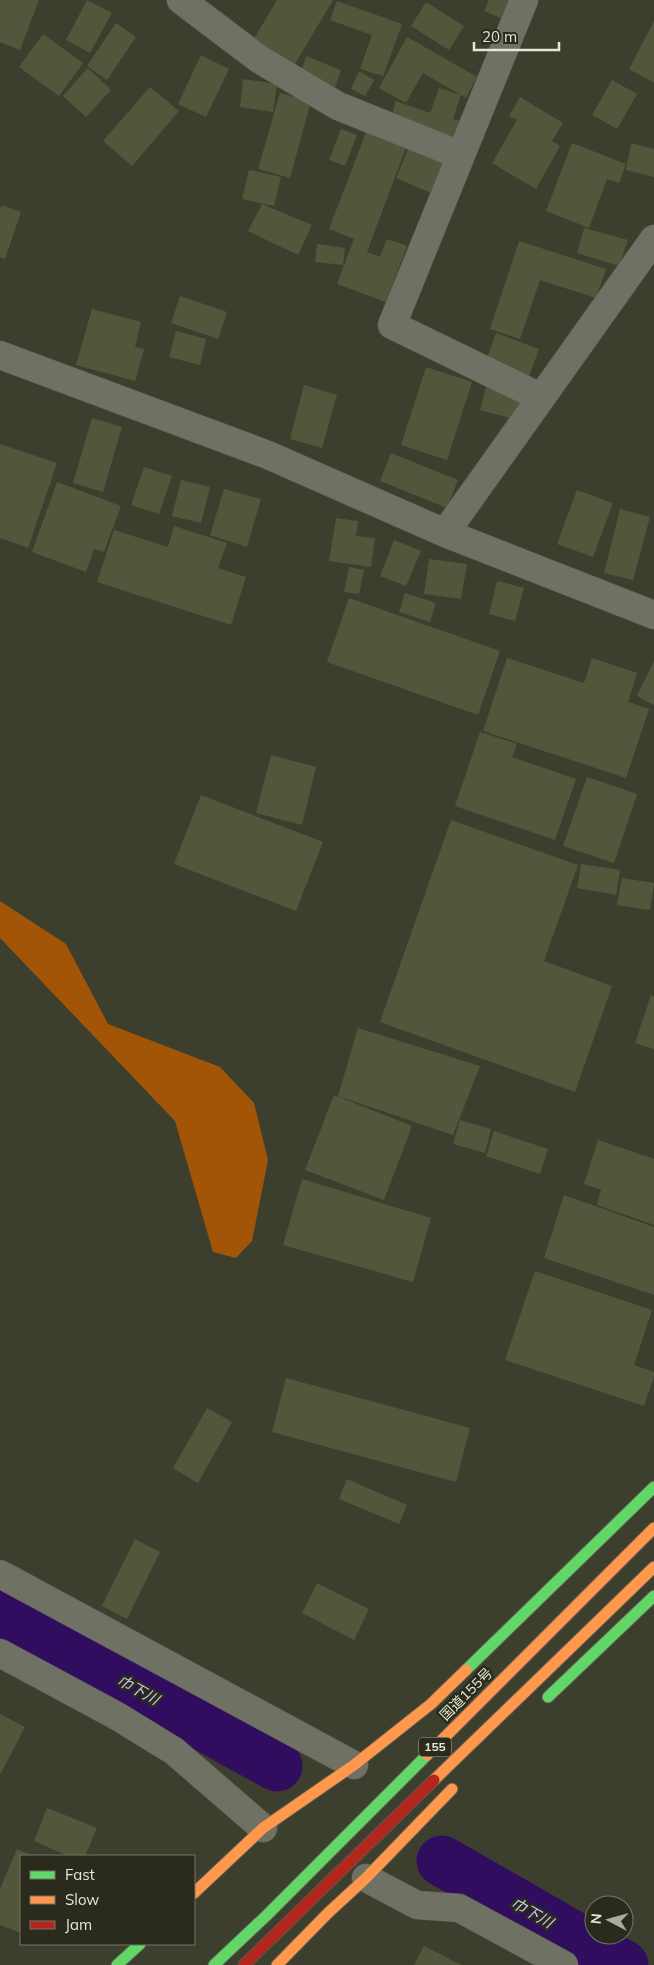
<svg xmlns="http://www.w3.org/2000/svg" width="654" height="1965" font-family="Mulish,'Noto Sans JP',sans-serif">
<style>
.forest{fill:#a25506}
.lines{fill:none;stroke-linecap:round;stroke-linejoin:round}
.river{stroke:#310d5f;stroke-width:51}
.building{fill:#54563c}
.street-casing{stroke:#5a5b4c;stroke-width:29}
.fast-casing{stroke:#5a5b4c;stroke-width:13}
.slow-casing{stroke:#5a5b4c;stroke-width:13}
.jam-casing{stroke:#5a5b4c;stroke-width:13}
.street{stroke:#6f7164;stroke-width:28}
.fast{stroke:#63d668;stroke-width:11}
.slow{stroke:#ff974d;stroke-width:11}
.jam{stroke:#b3261e;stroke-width:11}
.labels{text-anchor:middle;stroke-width:5;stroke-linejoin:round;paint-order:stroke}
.shield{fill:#2a2b1d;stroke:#acaf9d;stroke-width:1}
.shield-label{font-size:12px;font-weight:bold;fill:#e4e7d4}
.street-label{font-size:14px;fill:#e4e7d4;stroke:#2a2b1d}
.water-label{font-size:15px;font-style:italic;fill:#cfc5f7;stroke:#2a2b1d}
</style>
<rect width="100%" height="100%" fill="#3d3f2e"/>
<path class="forest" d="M0,901l66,43 42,80 112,43 34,36 14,57 -16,81 -16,17 -23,-6 -38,-131 -175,-183z"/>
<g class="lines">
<path class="river" d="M0,1613l277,153
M442,1861l181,104"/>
</g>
<path class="building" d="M0,0h39l-19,50 -20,-8z
M87,0l25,13 -22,40 -24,-13z
M277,0h56l-44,74 -41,-25z
M489,0h22l-8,19 -19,-8z
M337,1l65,23 -19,52 -23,-7 12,-34 -42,-15z
M426,2l38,24 -15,24 -38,-24z
M654,21v62l-25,-14z
M116,23l20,14 -29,43 -20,-14z
M43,34l40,29 -24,33 -40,-29z
M407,37l70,40 -11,21 -5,-3 -8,24 11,3 -9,27 -66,-25 7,-23 34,12 9,-25 22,7 -38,-22 -17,30 -27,-15z
M201,55l28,14 -23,48 -28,-13z
M306,56l35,14 -9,26 -34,-15z
M88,68l23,22 -25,27 -23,-21z
M359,71l15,9 -9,16 -14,-7z
M243,79l34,5 -4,28 -33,-5z
M612,80l25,14 -20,35 -25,-14z
M150,87l29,24 -47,55 -29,-25z
M280,93l31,8 -21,77 -32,-9z
M520,97l43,26 -11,18 8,5 -24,43 -44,-26 25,-43 -8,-4z
M341,129l16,6 -12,31 -16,-6z
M367,130l40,15 -40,107 13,5 7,-18 20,7 -21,56 -49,-18 17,-45 -25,-10z
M572,143l54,21 -7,19 -12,-4 -18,49 -43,-17z
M631,143l23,6v28l-28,-7z
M410,145l37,17 -14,32 -37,-16z
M249,170l32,7 -7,29 -32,-7z
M262,204l50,21 -14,30 -50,-24z
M2,205l19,7 -16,47 -5,-2v-47z
M584,228l44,12 -9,26 -42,-13z
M519,241l87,28 -10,29 -56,-18 -20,59 -30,-10z
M317,244l28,4 -2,17 -28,-3z
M180,296l47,16 -9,27 -47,-16z
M92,309l49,13 -6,25 9,2 -9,32 -59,-16z
M176,331l30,8 -6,26 -31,-8z
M496,333l43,16 -12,33 -43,-15z
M426,367l46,15 -25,78 -46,-15z
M487,384l41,11 -7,26 -41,-11z
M304,385l33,10 -15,53 -32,-9z
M92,418l30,9 -19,65 -30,-9z
M0,444l57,19 -29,85 -28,-10z
M391,453l67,27 -11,28 -67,-27z
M144,467l28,9 -13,38 -28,-9z
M181,480l29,7 -9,36 -29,-7z
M57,482l64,24 -17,46 -10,-3 -8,23 -54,-20z
M224,489l37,10 -14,48 -37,-12z
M577,490l36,13 -20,54 -36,-13z
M620,509l30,8 -17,63 -29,-7z
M336,518l22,3 -2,15 19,2 -4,29 -42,-6z
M174,526l53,17 -9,25 28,9 -15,48 -134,-43 17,-52 54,17z
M394,540l27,11 -15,35 -26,-10z
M429,559l38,5 -6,35 -37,-5z
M349,567l15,3 -5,24 -15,-2z
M497,581l27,7 -9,33 -26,-7z
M405,593l31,10 -6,19 -31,-10z
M349,598l151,53 -22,64 -151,-53z
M507,658l77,25 8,-25 45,15 -9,29 21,7 -23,69 -143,-47z
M654,661v44l-17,-9z
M480,732l37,12 -5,13 64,22 -21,61 -100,-34z
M271,755l45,12 -14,58 -46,-12z
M587,777l50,17 -23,69 -51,-17z
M201,795l122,47 -27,69 -122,-47z
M451,820l127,45 -34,96 68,25 -37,106 -195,-70z
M581,864l39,6 -4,25 -39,-7z
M622,878l32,5 -4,27 -33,-5z
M651,995l3,1v53l-19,-6z
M358,1028l122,38 -27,69 -115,-39z
M334,1095l78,31 -28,74 -79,-30z
M460,1120l31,9 -6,24 -32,-9z
M494,1131l54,18 -8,25 -54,-18z
M598,1140l56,19v66l-57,-20 4,-15 -17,-6z
M302,1179l129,39 -18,64 -130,-37z
M564,1195l90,32v68l-110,-37z
M535,1271l117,39 -18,55 20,7v5l-10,29 -139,-46z
M286,1378l184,50 -14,54 -184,-50z
M207,1408l25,14 -34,61 -25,-15z
M347,1479l60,26 -8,19 -60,-25z
M135,1539l25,13 -33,67 -25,-13z
M317,1583l52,26 -15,31 -52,-27z
M0,1714l25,13 -25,48z
M47,1808l50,20 -12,28h-17l-34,-15z
M17,1849l16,7h-12v77l-21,-8v-36z
M424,1946l37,19h-47z"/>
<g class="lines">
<defs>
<path id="street" d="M181,0l78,59 79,47 122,49
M524,0l-132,325 148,72
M0,355l268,100 177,78 209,82
M445,533l209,-294
M0,1574l354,191
M0,1653l117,63 57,35 89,77
M366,1878l51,27 42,3 105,57"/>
<path id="fast" d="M466,1670l188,-183
M548,1697l106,-101
M117,1965l23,-21
M214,1965l52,-49 161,-161"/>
<path id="slow" d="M427,1755l227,-227
M434,1780l220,-213
M194,1893l69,-65 91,-63 77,-61 35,-34
M277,1965l51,-52 38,-35 86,-89"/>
<path id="jam" d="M244,1965l190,-185"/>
</defs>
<use href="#street" class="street-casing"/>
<use href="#fast" class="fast-casing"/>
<use href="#slow" class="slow-casing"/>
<use href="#jam" class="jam-casing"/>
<use href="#street" class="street"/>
<use href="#fast" class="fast"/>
<use href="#slow" class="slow"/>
<use href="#jam" class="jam"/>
</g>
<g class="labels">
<rect class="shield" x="419" y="1737.5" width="32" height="19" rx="4"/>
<g class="shield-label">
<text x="435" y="1751">155</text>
</g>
<g class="street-label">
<text transform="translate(466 1694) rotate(-45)" y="5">国道155号</text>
</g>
<g class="water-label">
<text transform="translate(138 1690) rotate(29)" y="5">巾下川</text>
<text transform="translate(532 1913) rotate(30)" y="5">巾下川</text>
</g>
</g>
<rect x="20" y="1855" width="175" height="90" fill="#2a2b1d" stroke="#747666"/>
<rect x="30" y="1871" width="25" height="8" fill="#63d668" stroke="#747666"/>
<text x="65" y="1880" font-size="15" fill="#e4e7d4">Fast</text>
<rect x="30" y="1896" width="25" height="8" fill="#ff974d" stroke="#747666"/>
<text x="65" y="1905" font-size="15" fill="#e4e7d4">Slow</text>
<rect x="30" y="1921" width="25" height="8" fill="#b3261e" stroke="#747666"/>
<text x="65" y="1930" font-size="15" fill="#e4e7d4">Jam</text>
<g transform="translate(609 1920) rotate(276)"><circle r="24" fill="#2a2b1d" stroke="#747666"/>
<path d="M0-4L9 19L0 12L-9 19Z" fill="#aaac9a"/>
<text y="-8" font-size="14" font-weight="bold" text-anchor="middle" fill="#e4e7d4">N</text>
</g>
<path d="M474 42v8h85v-8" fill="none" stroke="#e4e7d4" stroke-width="2.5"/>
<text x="482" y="42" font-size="15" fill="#e4e7d4" stroke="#2a2b1d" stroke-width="4" paint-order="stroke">20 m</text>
</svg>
